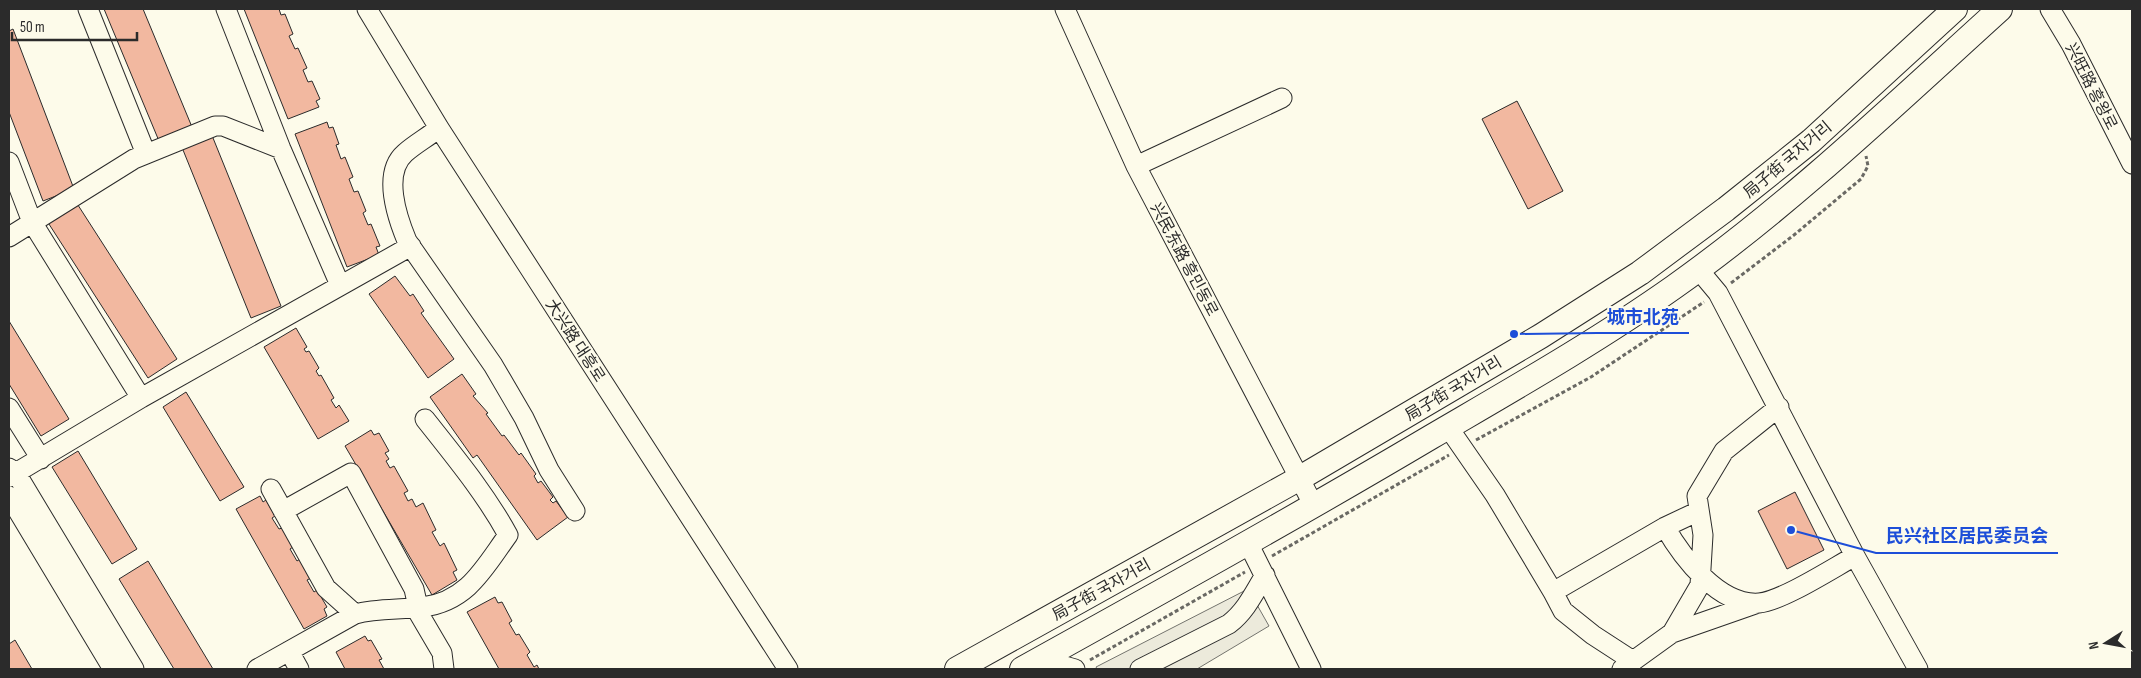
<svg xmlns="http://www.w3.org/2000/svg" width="2141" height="678" font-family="'Sofia Sans Condensed','Noto Sans SC','Noto Sans KR',sans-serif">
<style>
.parking{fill:#eceadb;stroke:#74746e}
.building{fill:#f2b8a0;stroke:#2b2b2b}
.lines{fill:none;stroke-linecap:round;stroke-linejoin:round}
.minor-casing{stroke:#2b2b2b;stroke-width:21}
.major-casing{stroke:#2b2b2b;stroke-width:26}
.path{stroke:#6a6964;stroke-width:3;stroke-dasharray:4 2.5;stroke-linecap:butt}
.minor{stroke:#fdfbea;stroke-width:19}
.major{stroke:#fdfbea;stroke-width:24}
.labels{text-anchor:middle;stroke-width:4;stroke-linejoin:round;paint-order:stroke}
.street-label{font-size:16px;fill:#2b2b2b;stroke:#fdfbea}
.leader{fill:none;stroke:#1d4ed8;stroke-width:2}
.callout-dot{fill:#1d4ed8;stroke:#fdfbea;stroke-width:2}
.callout-label{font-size:18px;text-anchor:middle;font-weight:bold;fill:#1d4ed8;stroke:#fdfbea;stroke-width:4;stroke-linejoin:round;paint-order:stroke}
</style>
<rect width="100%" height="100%" fill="#fdfbea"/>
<path class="parking" d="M1248,589l21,37 -72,43h-100l-1,-2z"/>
<path class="building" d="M104,9h39l49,118 -33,14z
M244,9h35l2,6 4,-1 8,20 -4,2 6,13 3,-1 9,20 -4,2 5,12 4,-1 8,18 -4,2 3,6 -31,12z
M13,29l61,160 -31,12 -34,-89v-81z
M1517,101l46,90 -35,18 -46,-90z
M327,122l2,6 4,-1 6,17 -3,1 5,14 4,-2 8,20 -4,2 5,13 4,-1 8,20 -3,2 5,12 3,-1 9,22 -4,1 3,8 -32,12 -52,-133z
M211,133l70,173 -30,12 -70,-173z
M76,202l101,157 -29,19 -101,-157z
M395,276l15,20 3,-2 11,17 -3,2 33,46 -26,19 -59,-84z
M9,321l60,98 -28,17 -32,-52z
M296,328l11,19 -3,2 2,3 3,-1 10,17 -3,3 3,5 2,-1 13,23 -3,2 5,8 3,-3 10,16 -31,18 -54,-92z
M462,374l14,20 -3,2 15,17 -2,1 16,22 2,-1 15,20 2,-2 15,21 -2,2 4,7 3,-2 12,16 -3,3 3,3 3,-2 12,16 -31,23 -60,-85 -4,3 -43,-61z
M186,392l58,95 -24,14 -57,-94z
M371,430l3,5 5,-2 10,18 -4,2 4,6 -3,2 4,7 4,-2 14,25 -4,2 4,8 4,-2 4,8 7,-4 13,27 -4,2 8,14 4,-3 13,27 -4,2 4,8 -25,15 -87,-149z
M78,451l59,98 -25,15 -60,-97z
M1795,492l29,58 -37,19 -29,-58z
M260,496l3,6 3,-2 9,16 -3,2 7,11 3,-1 11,19 -3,2 7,12 3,-2 11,19 -4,2 7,12 3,-2 10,17 -3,2 3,7 -23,13 -68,-120z
M148,561l65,108h-39l-55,-90z
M495,597l3,6 4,-1 10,19 -3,2 7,12 3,-1 11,18 -3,3 7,12 3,-2 2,4h-40l-32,-57z
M365,636l3,5 3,-1 11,19 -3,1 5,9h-39l-9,-17z
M15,640l17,29h-23v-25z"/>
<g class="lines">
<defs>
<path id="minor" d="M88,9l58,145
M226,9l55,140 59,136
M367,9l72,119 349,541
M1065,9l71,157 178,340
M2050,9l21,35 61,120
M439,128c-11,9 -24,16 -34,25 -23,20 -8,64 2,88l86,124 31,53 25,52 26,41
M9,162l23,60 109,176
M1136,166l146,-68
M9,237l125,-78 81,-33h8l58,23
M1698,269l20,24 137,263 63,113
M9,408l32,51
M1448,427l47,68 58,97 10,19 30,24 40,26
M9,468l7,5 118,196
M9,477l132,-79 270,-152
M271,489l55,99 29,26
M9,496l104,173
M283,511l68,-38 63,116 4,18
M1665,527c17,30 54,79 94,76 23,-2 74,-35 96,-47
M1248,543l63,126
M1553,592l112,-65 34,-16
M415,607l27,46 2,16
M1672,633l83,-29
M289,651l10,18
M1040,659l35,10
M257,669l98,-55c22,-6 45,-4 68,-7 45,-6 61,-39 85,-72 -23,-42 -53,-78 -83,-116
M1140,669l89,-45c17,-13 25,-31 36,-49
M1622,669l50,-36 28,-48 3,-50 -6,-39 27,-45 55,-44"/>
<path id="major" d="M957,669l343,-191 241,-142 99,-63 86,-64 85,-68 144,-132
M1022,669c137,-76 274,-152 409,-232 82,-48 165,-95 243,-150 117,-83 220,-182 326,-278"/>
</defs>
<use href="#minor" class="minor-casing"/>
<use href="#major" class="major-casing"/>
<path class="path" d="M1731,283l63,-48 67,-56 7,-13 -2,-10
M1476,440l115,-63 113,-75
M1272,556l177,-101
M1090,660l155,-88"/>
<use href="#minor" class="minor"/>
<use href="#major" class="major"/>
</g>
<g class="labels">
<g class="street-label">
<text transform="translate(2092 86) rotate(63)" y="6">兴旺路 흥왕로</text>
<text transform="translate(1787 159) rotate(-40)" y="6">局子街 국자거리</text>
<text transform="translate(1185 259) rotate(62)" y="6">兴民东路 흥민동로</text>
<text transform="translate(576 340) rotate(57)" y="6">大兴路 대흥로</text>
<text transform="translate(1453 388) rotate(-31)" y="6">局子街 국자거리</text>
<text transform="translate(1101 589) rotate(-29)" y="6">局子街 국자거리</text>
</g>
</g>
<path class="leader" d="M1514 334L1597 333H1689M1791 530L1876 553H2058"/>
<g class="callout-dot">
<circle cx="1514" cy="334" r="5"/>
<circle cx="1791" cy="530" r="5"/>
</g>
<g class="callout-label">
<text x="1643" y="323">城市北苑</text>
<text x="1967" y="542">民兴社区居民委员会</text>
</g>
<rect width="2141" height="678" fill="none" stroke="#2b2b2b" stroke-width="20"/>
<g transform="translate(2106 643) rotate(259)" stroke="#fdfbea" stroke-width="4" paint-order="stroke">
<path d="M0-4L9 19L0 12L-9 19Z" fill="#2b2b2b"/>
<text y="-8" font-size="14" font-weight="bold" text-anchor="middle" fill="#2b2b2b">N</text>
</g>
<path d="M12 32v8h125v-8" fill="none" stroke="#2b2b2b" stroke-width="2.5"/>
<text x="20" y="32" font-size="15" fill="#2b2b2b" stroke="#fdfbea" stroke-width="4" paint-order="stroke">50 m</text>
</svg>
